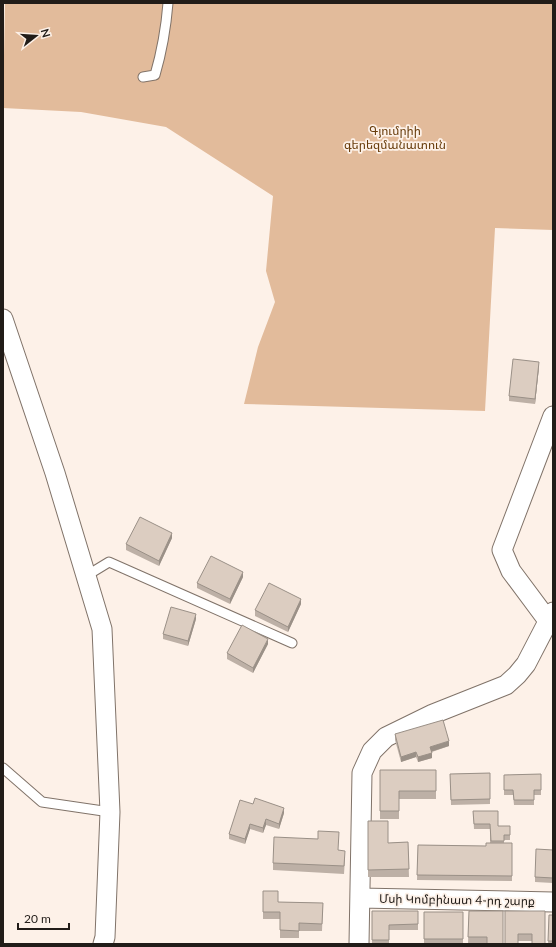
<svg xmlns="http://www.w3.org/2000/svg" width="556" height="947" font-family="Lato,'Noto Sans Armenian',sans-serif">
<style>
.green{fill:#e2bb9b}
.lines{fill:none;stroke-linecap:round;stroke-linejoin:round}
.service-casing{stroke:#807369;stroke-width:11}
.minor-casing{stroke:#807369;stroke-width:21}
.service{stroke:#fff;stroke-width:9}
.minor{stroke:#fff;stroke-width:19}
.wall{fill:#bdb0a6}
.shaded-wall{fill:#9a9087}
.building{fill:#dccdc1;stroke:#9a9087}
.labels{text-anchor:middle;stroke-width:3.5;stroke-linejoin:round;paint-order:stroke}
.park-label{font-size:12px;fill:#673b0a;stroke:#fdf1e8}
.street-label{font-size:12px;fill:#211c18;stroke:#fdf1e8}
</style>
<rect width="100%" height="100%" fill="#fdf1e8"/>
<path class="green" d="M5,3h548v227l-58,-2 -10,183 -241,-7 14,-57 17,-45 -9,-31 7,-75 -107,-69 -85,-15 -78,-4z"/>
<g class="lines">
<defs>
<path id="service" d="M143,77l12,-2c7,-24 11,-47 13,-72
M86,576l23,-14 183,81
M3,768l39,34 68,10"/>
<path id="minor" d="M3,319l52,154 47,156 8,183 -5,125 -2,7
M549,622l-38,-51 -9,-21 51,-134
M360,898l193,4
M359,944l3,-171 10,-22 14,-14 47,-23 73,-29 11,-10 9,-11 27,-52"/>
</defs>
<use href="#service" class="service-casing"/>
<use href="#minor" class="minor-casing"/>
<use href="#service" class="service"/>
<use href="#minor" class="minor"/>
</g>
<path class="wall" d="M539,367l-4,37 -26,-3v-5z
M172,538l-13,28 -33,-16v-6z
M243,577l-13,27 -33,-16v-5z
M301,604l-13,28 -33,-16v-6z
M196,619l-8,27 -25,-7v-5z
M268,644l-15,29 -26,-14v-6z
M395,734l54,12 -17,6v6l-14,4 -2,-5 -15,5 -6,-22z
M380,770h56v29h-37v20h-19z
M490,773v31l-39,1 -1,-31z
M541,774v21h-7v10h-20l-1,-10h-9v-20z
M253,804l31,9 -5,16 -13,-4 -3,8 -13,-4 -5,15 -16,-5v-5z
M473,811l25,15h12v14h-6v3h8v38l-95,-1 1,-35 68,1 4,-3v-14h-16z
M368,821l20,22 20,-1 1,35h-41z
M318,839l20,11 7,8 -1,16 -71,-4v-7z
M553,850v33l-18,-1v-5z
M263,891l15,11 45,1 -1,28h-23v7h-19v-19h-17z
M372,911h46v19h-29v14h-17z
M469,911l34,33h-35z
M545,911l-13,30h-14l-13,3z
M424,912h39v32h-39z
M549,915h4v29h-5z"/>
<path class="shaded-wall" d="M539,362v5l-4,37v-5z
M172,533v5l-13,28v-5z
M243,572v5l-13,27v-5z
M301,599v5l-13,28v-5z
M196,614v5l-8,27v-5z
M268,639v5l-15,29v-5z
M449,741v5l-19,6v-5z
M416,752v5l-15,5v-5z
M432,753v5l-14,4v-5z
M284,808v5l-5,16v-5z
M266,819v6l-3,8v-5z
M250,824v5l-5,15v-5z"/>
<path class="building" d="M513,359l26,3 -4,37 -26,-3z
M140,517l32,16 -13,28 -33,-17z
M211,556l32,16 -13,27 -33,-16z
M269,583l32,16 -13,28 -33,-17z
M171,607l25,7 -8,27 -25,-7z
M242,625l26,14 -15,29 -26,-15z
M443,720l6,21 -19,6 2,6 -14,4 -2,-5 -15,5 -6,-23z
M380,770h56v21h-37v20h-19z
M490,773v26l-39,1 -1,-26z
M541,774v16h-7v10h-20l-1,-10h-9v-15z
M255,798l29,10 -5,16 -13,-5 -3,9 -13,-4 -5,15 -16,-5 11,-34 13,4z
M473,811h25v15h12v9h-6v6h-13l-1,-17h-16z
M368,821h20v22l20,-1 1,27 -41,1z
M318,831l21,1 -1,18 7,1 -1,15 -71,-3 1,-26 44,2z
M486,843h26v33l-95,-1 1,-30 68,1z
M536,849l17,1v28l-18,-1z
M263,891h15v11l45,1 -1,21 -23,-1v8l-19,-1v-18h-17z
M372,911h46v13l-29,1v15h-17z
M469,911h34v33h-16v-7h-19z
M505,911h40v33h-13v-10h-14v10h-13z
M424,912h39v27h-39z
M549,915h4v26h-5z"/>
<g class="labels">
<g class="park-label">
<text x="395" y="135">Գյումրիի<tspan x="395" dy="14">գերեզմանատուն</tspan></text>
</g>
<g class="street-label">
<text transform="translate(457 900) rotate(1)" y="4">Մսի Կոմբինատ 4-րդ շարք</text>
</g>
</g>
<rect width="556" height="947" fill="none" stroke="#211c18" stroke-width="8"/>
<g transform="translate(36 36) rotate(73)" stroke="#fdf1e8" stroke-width="3" paint-order="stroke">
<path d="M0-3L7 15L0 10L-7 15Z" fill="#211c18"/>
<text y="-6" font-size="11" font-weight="bold" text-anchor="middle" fill="#211c18">N</text>
</g>
<path d="M18 923v6h51v-6" fill="none" stroke="#211c18" stroke-width="2"/>
<text x="24" y="923" font-size="12" fill="#211c18" stroke="#fdf1e8" stroke-width="3" paint-order="stroke">20 m</text>
</svg>
